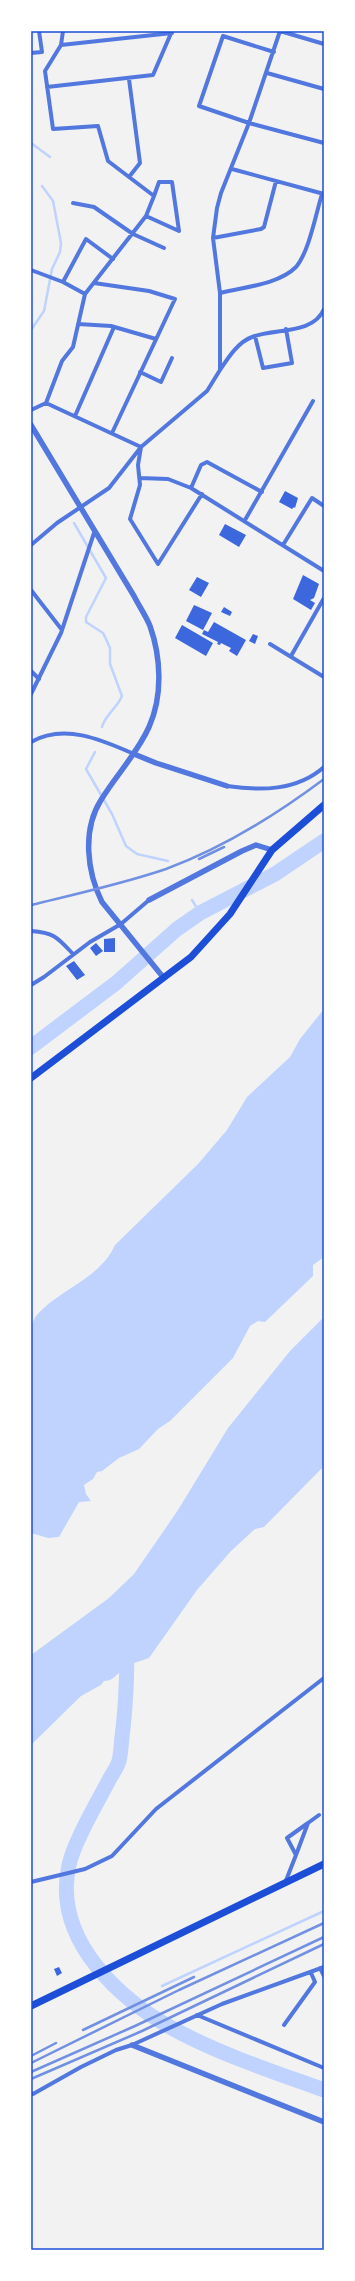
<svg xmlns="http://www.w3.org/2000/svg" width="355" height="2281" font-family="'Times New Roman',serif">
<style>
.water{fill:#bfd3fe}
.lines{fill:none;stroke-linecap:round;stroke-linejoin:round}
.stream{stroke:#bfd3fe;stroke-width:2.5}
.river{stroke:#bfd3fe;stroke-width:15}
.building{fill:#3d67dc}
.minor{stroke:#5277de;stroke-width:4}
.tertiary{stroke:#5277de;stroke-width:5.5}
.primary{stroke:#1d4ed8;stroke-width:7}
.trunk{stroke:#1d4ed8;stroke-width:7}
.rail{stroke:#7290e2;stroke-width:2.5}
.neatline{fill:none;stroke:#1d4ed8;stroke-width:1.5}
</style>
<rect width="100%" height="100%" fill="#f2f2f2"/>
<path class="water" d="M324,1009v248l-11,8v11l-48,46 -7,-1 -8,5 -17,32 -63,63 -12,8 -19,20 -20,9 -17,13 -5,1 -4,7 -9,6 2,9 5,7 -12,1 -20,35 -11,1 -17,-5v-202c1,-4 2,-11 5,-15 23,-27 64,-37 79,-71l83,-81 29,-34 20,-33 43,-40 10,-18z
M324,1317v149l-60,61 -9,2 -24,22 -34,39 -48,68 -18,6 -4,-2c-6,8 -12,19 -23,19l-3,4 -20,11 -50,49v-90l78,-57 25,-24 44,-64 50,-82 62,-77z"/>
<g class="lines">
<path class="stream" d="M31,143l19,14
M31,330l13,-19 8,-42 8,-17 1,-9 -8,-42 -11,-15
M74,523l32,55 -20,39v5l17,11 3,6 4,9v16l12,32c-5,12 -17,19 -20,31
M95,752l-9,17 26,45 14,32 11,8 31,7
M192,900l8,13
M162,1986l162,-75"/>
<path class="river" d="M31,1047l85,-64 61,-54 23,-16 75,-39 49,-33
M127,1643c0,32 -1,63 -5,94 -1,8 -1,17 -3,24 -2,7 -7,13 -10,19 -12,23 -35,62 -40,85 -17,76 53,138 114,169 45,23 94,39 141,56"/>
</g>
<path class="building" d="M285,491l13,7 -3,10 -1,-1 -2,2 -13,-7z
M225,524l21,11 -7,12 -20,-12z
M303,575l16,9 -5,14 -4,2 5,3 -4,7 -18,-11z
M197,577l12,6 -8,14 -12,-7z
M194,605l18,8 -9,17 -17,-9z
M224,607l8,5 -2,4 -9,-4z
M214,622l32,18 -9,16 -8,-5 2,-3 -10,-5 -1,2 -3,-1 1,-2 -16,-8 2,-4 4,2z
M182,625l31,18 -7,13 -31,-18z
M253,634l5,2 -3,8 -6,-3z
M115,938v14h-11v-13z
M96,943l7,8 -7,5 -6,-8z
M74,961l11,14 -8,5 -11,-14z
M59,1967l3,6 -5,3 -3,-7z"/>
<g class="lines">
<path class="minor" d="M63,31l-2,14 -16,26 8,58 45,-3 10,35 21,16
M61,45l111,-12
M274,52l-51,-16 -24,70 50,17 75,20
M31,53l11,-1 -3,-21
M267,73l57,16
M129,79l11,84 -11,14 25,19 -8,20 -61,78 -12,53 -11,14 -16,42 95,44 -3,18 2,20 -10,34 28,45 44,-70
M47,87l106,-12 19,-44
M232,169l92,25
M73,203l21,4 39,27 31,14
M146,216l33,15 -7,-49h-13l-5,14
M213,238l48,-9 3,-2 12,-46
M31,270l32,12 22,12
M63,282l23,-43 27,20
M94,283l55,8 26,8 -63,134
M220,293c23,-6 58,-8 76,-26 13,-15 20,-54 26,-73
M78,324l33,2 45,13
M255,336l8,32 29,-5 -6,-34
M220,370c8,-12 18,-28 32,-33 23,-9 61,-2 72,-28
M140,372l21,10 11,-24
M31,410l15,-7
M75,416l39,-89
M140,478l28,1 23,9 133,83
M191,488l10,-23 6,-3 55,30
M245,520l68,-119
M31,545l26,-22 52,-35 32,-41 66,-56 13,-21v-77l-7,-55 4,-30 4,-15 28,-70 31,-92 44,13
M283,545l29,-47 12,8
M31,590l31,40
M270,644l54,33
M291,656l33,-58
M31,671l8,8
M31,694l30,-61 33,-100
M31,742c34,-19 71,-2 103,12
M227,786c33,5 70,5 97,-19
M31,931c24,2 26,6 42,23
M31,985l13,-8 46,-35 31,-18 28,-24
M308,1823l-12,32 -9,-17z
M308,1823l11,-8
M31,1882l54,-13 27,-13 44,-47 168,-131
M285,1883l11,-28
M320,1968l4,8
M197,2015l127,53
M284,2025l31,-43 -4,-9
M31,2093l2,1 48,-27 35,-17 16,-5 90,-41 102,-37"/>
<path class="tertiary" d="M31,425l103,171c5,10 12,20 16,30 11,31 13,70 -1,101 -12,27 -33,48 -48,73 -19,30 -14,72 1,102l61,75
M134,754l22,9 71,23
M149,900l93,-49 14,-6 16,5
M132,2045l192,77"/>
<path class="primary" d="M31,1078l160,-121 39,-43 42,-64 52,-45"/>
<path class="trunk" d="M31,2006l293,-142"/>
<path class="rail" d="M199,859l25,-12
M31,905c45,-11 91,-21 135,-36 57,-21 110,-54 158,-90
M83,2030l111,-53
M31,2056l25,-13
M31,2063l148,-73 145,-67
M31,2072l104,-46 189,-89
M31,2079l111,-48 182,-87"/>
</g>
<rect width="355" height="2281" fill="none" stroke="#ffffff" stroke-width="64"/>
<rect x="32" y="32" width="291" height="2217" class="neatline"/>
</svg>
